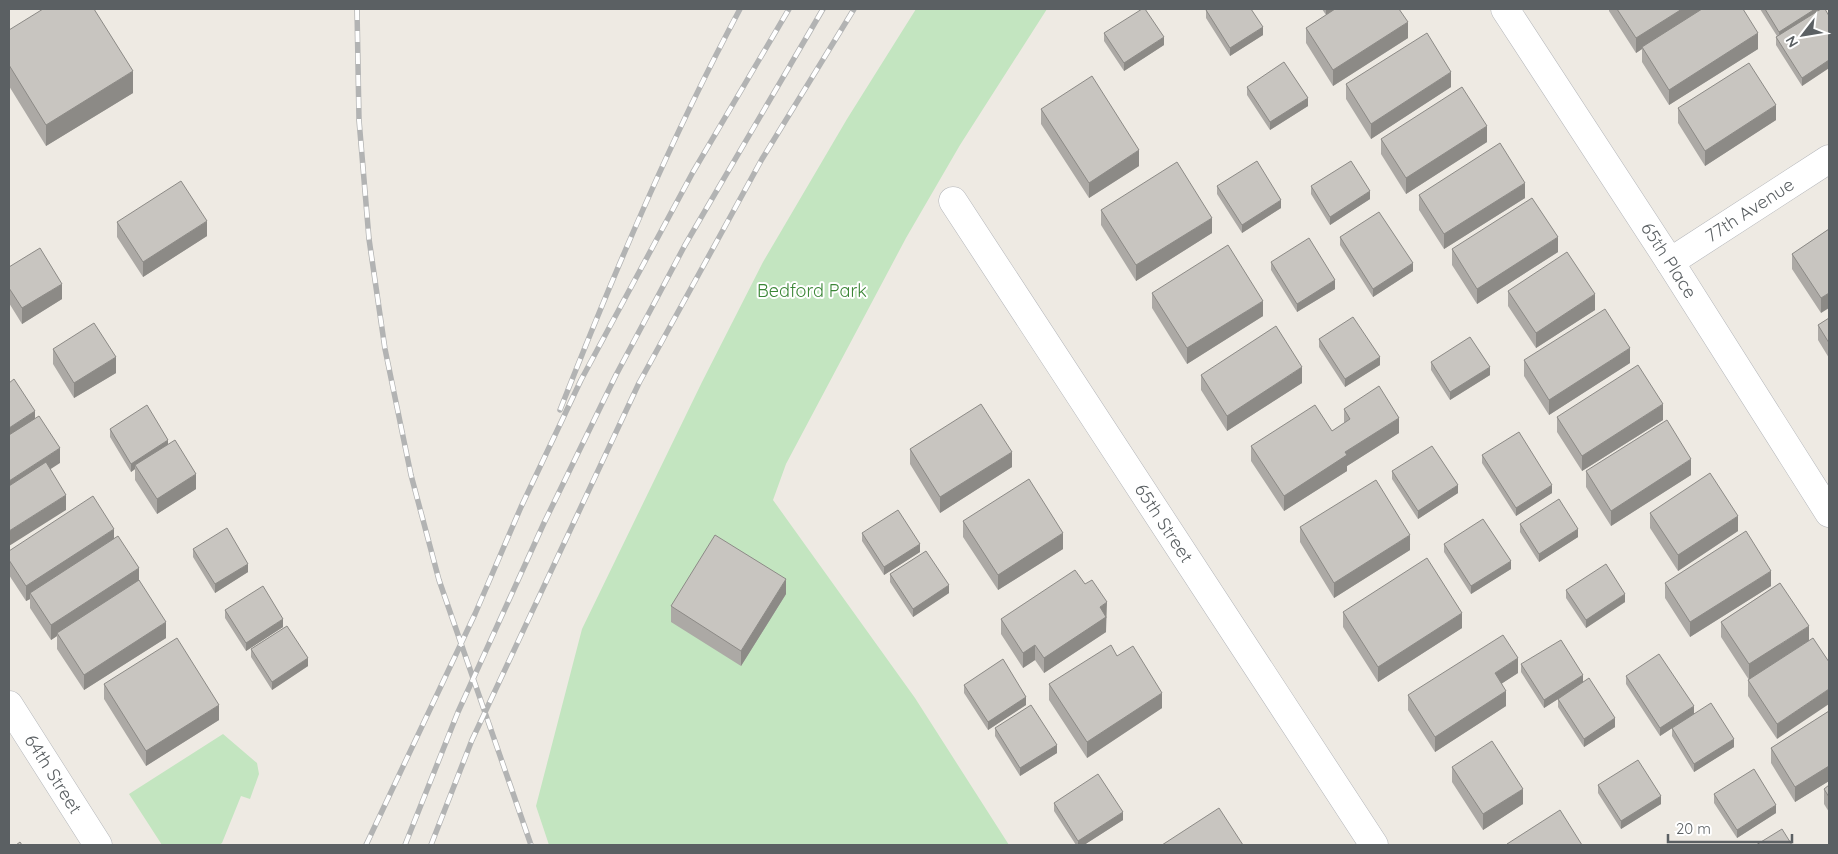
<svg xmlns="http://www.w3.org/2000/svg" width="1838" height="854" font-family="Quicksand,sans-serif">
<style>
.green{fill:#c3e5c0}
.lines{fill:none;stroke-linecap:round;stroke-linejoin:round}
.minor-casing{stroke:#b4b6ba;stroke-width:29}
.minor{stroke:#fff;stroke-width:28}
.rail-casing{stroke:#b2b3b3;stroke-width:5.5}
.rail{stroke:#fff;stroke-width:4;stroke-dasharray:11;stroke-linecap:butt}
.wall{fill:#aca9a5}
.shaded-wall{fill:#8c8a86}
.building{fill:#c8c5c0;stroke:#8c8a86}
.labels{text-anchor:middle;stroke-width:4;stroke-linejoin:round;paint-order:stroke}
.street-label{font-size:18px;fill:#5b6063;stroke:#fff}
.park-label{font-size:18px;fill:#3b8637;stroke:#fff}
</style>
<rect width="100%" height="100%" fill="#eeeae3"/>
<path class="green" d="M916,9h131l-87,136 -54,93 -120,226 -13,36 142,198 94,147h-460l-13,-39 46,-177 120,-247 61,-120 84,-143z
M223,734l34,29 2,11 -9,25 -9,-3 -19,47 -3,2h-57l-33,-51z"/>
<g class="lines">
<defs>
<g id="minor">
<path id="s1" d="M1505,9l165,253 159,251"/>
<path id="s2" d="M953,201l421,644"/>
<path id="s3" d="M1670,262l159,-103"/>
<path id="s4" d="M9,705l89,140"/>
</g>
</defs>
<use href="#minor" class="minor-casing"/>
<use href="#minor" class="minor"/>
<defs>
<path id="rail" d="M357,9l2,111 10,119 16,110 26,126 28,105 92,265
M560,410c54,-137 111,-272 180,-401
M366,845l109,-231 46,-107 60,-127 112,-208 96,-163
M405,845l53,-133 86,-189 72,-148 69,-130 138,-236
M431,845l41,-105 167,-357 123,-224 92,-150"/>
</defs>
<use href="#rail" class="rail-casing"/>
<use href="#rail" class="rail"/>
</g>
<path class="wall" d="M1322,9h77l9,29 -75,48 -27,-43v-15l20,-13z
M1609,9h134l15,40 -89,56 -27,-43v-13l-6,4 -27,-42z
M1760,9h60l9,7v52l-27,18 -26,-41v-8l1,-1z
M1206,10l57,25 -33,21 -24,-38z
M9,30l124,63 -87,53 -37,-60z
M1104,33l60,12 -40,26 -20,-30z
M1346,84l105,3 -80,52 -25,-40z
M1247,87l61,19 -38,24 -23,-35z
M1678,108l98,12 -71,46 -27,-43z
M1041,109l98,57 -50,32 -48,-74z
M1381,139l106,3 -81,52 -25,-40z
M1217,186l64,22 -39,25 -25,-39z
M1311,186l59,13 -40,26 -19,-31z
M1419,195l106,3 -81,51 -25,-39z
M1101,210l111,23 -76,48 -35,-56z
M117,222l90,14 -64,41 -26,-40z
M1829,229l-8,84 -29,-44v-15z
M1340,237l73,34 -40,26 -33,-52z
M1452,249l106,3 -81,52 -25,-39z
M1271,262l64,27 -38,23 -26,-42z
M9,267l53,32 -40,25 -13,-21z
M1508,291l87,19 -59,38 -28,-42z
M1152,293l111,23 -76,48 -35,-56z
M1829,318v40l-11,-18v-15z
M1319,339l61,26 -35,22 -26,-40z
M53,349l63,24 -42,25 -21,-34z
M1524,360l106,3 -81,52 -25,-39z
M1431,362l59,13 -40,25 -19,-30z
M1201,375l101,8 -75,48 -26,-41z
M1344,409l55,24 -52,33v5l-63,40 -33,-50v-15l81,-15 12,-8z
M1557,417l106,3 -81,51 -25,-39z
M110,429l58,15 28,45 -39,25 -22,-34v-11l-4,3 -21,-35z
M910,449l102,18 -72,46 -30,-49z
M1482,455l70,38 -36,23 -34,-53z
M1392,471l66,22 -40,26 -26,-40z
M1586,471l105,4 -80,51 -25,-39z
M1650,513l88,18 -60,40 -28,-43z
M963,521l100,28 -65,41 -35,-53z
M1520,524l58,13 -39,25 -19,-30z
M1300,527l110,23 -76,48 -34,-56z
M862,533l58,19 -36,23 -22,-34z
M114,539l25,41 27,58 -82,52 -27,-41v-13l-6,4 -21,-32v-9l-4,2 -17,-26v-24z
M1444,544l67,25 -40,25 -27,-42z
M193,549l55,23 -33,21 -22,-36z
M890,574l59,19 -36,24 -23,-35z
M1665,583l106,3 -81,51 -25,-39z
M1780,583l-3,156 -29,-43v-16h1l-28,-43v-15z
M1566,590l59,12 -39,26 -20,-30z
M786,594l-45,72 -70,-44v-16z
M225,610l58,17 -37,24 -21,-33z
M1343,612l119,16 -84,54 -35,-55z
M1107,617l-1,1v14l-62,41 -9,-13 -12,8 -22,-34v-15z
M251,649l57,17 -36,24 -21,-33z
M1117,656l45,52 -75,50 -38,-58v-16z
M1521,664l94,63 -31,20 -26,-40v-8l-14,9 -23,-36z
M1518,673l-16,10 4,23 -71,46 -27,-42v-15z
M1626,676l68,38 40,33 -40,25 -22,-36v-8l-12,8 -34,-52z
M104,684l115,36 -73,46 -42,-67z
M964,685l62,20 -38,25 -24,-37z
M1829,711v70l-34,21 -24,-39v-15z
M995,728l62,25 -37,23 -25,-40z
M1452,767l71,37 -40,26 -31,-48z
M1598,785l63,19 -40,25 -23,-36z
M1829,785v27l-5,-8v-15z
M1714,794l62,19 -39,25 -23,-35z
M1054,803l69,17 -39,25h-8l-22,-34z"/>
<path class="shaded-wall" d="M1326,9h11l-11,7z
M1682,9h24l-64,38v2l-6,4v-15z
M1815,9h5v5l-41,26v-8z
M1408,22v16l-75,48v-16z
M1263,27v8l-33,21v-8z
M1758,33v16l-89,56v-15z
M1164,37v8l-40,26v-8z
M1829,60v8l-27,18v-8z
M133,71v22l-87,53v-21z
M1451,72v15l-80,52v-15z
M1308,98v8l-38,24v-8z
M1776,105v15l-71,46v-15z
M1487,126v16l-81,52v-16z
M1139,150v16l-50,32v-15z
M1525,183v15l-81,51v-15z
M1370,191v8l-40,26v-8z
M1281,200v8l-39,25v-8z
M1212,218v15l-76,48v-16z
M207,221v15l-64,41v-15z
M1558,237v15l-81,52v-15z
M1413,263v8l-40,26v-8z
M1335,280v9l-38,23v-8z
M62,284v15l-40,25v-16z
M1829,293v15l-8,5v-15z
M1595,294v16l-59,38v-15z
M1263,301v15l-76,48v-16z
M1630,348v15l-81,52v-15z
M116,357v16l-42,25v-15z
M1380,357v8l-35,22v-8z
M1302,367v16l-75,48v-15z
M1490,367v8l-40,25v-8z
M1663,404v16l-81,51v-15z
M35,411v16l-26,17v-16z
M1399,418v15l-52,33v5l-63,40v-15l61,-44z
M168,440v9l-33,16v4l-4,3v-8z
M60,448v15l-51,33v-15z
M1012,452v15l-72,46v-16z
M1691,459v16l-80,51v-15z
M196,474v15l-39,25v-15z
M1458,485v8l-40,26v-8z
M1552,485v8l-36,23v-8z
M66,495v15l-57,36v-15z
M1738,516v15l-60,40v-16z
M114,529v16l-84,48v6l-4,2v-15z
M1578,529v8l-39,25v-8z
M1063,533v16l-65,41v-15z
M1410,535v15l-76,48v-15z
M920,544v8l-36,23v-8z
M1511,561v8l-40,25v-8z
M248,564v8l-33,21v-9z
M139,568v15l-82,50v3l-6,4v-15z
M1771,571v15l-81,51v-15z
M786,579v15l-45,72v-15z
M949,585v8l-36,24v-8z
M1625,594v8l-39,26v-8z
M1107,602l-1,30 -62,41v-15l56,-51z
M1462,613v15l-84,54v-15z
M283,619v8l-37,24v-8z
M166,622v16l-82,52v-15z
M1809,626v15l-60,39v-16z
M1035,645v15l-12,8v-15z
M308,658v8l-36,24v-8z
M1518,658v15l-23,15v-15z
M1583,675v8l-39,25v-8z
M1829,689v15l-52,35v-15z
M1506,691v15l-71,46v-15z
M1162,693v15l-75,50v-16z
M1026,697v8l-38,25v-8z
M219,705v15l-73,46v-15z
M1694,706v8l-34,22v-8z
M1615,718v9l-31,20v-8z
M1734,739v8l-40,25v-8z
M1057,745v8l-37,23v-8z
M1829,766v15l-34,21v-15z
M1523,789v15l-40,26v-16z
M1661,796v8l-40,25v-8z
M1776,805v8l-39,25v-8z
M1123,812v8l-39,25h-6v-4z"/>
<path class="building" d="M43,9h51l39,62 -87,54 -37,-60v-35z
M1142,9h3l19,28 -40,26 -20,-30z
M1208,9h43l12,18 -33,21 -24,-38z
M1335,9h64l9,13 -75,48 -27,-42z
M1617,9h65l-46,29z
M1702,9h41l15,24 -89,57 -27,-43z
M1765,9h50l-36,23z
M1821,9h4l4,7v44l-27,18 -26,-41z
M1427,33l24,39 -80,52 -25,-40z
M1284,62l24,36 -38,24 -23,-35z
M1749,63l27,42 -71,46 -27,-43z
M1092,76l47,74 -50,33 -48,-74z
M1462,87l25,39 -81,52 -25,-39z
M1500,143l25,40 -81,51 -25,-39z
M1257,161l24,39 -39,25 -25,-39z
M1351,161l19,30 -40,26 -19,-31z
M1177,162l35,56 -76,47 -35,-55z
M181,181l26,40 -64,41 -26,-40z
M1532,198l26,39 -81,52 -25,-40z
M1379,212l34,51 -40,26 -33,-52z
M1829,229v64l-8,5 -29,-44z
M1309,238l26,42 -38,24 -26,-42z
M1228,245l35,56 -76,47 -35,-55z
M40,248l22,36 -40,24 -13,-20v-21z
M1567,252l28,42 -59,39 -28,-42z
M1605,309l25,39 -81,52 -25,-40z
M1353,317l27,40 -35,22 -26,-40z
M1829,318v25l-11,-18z
M94,323l22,34 -42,26 -21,-34z
M1276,326l26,41 -75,49 -26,-41z
M1470,337l20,30 -40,25 -19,-30z
M1638,365l25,39 -81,52 -25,-39z
M14,379l21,32 -26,17v-45z
M1379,386l20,32 -54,34 2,3 -63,41 -33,-50 64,-41 17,26 18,-12 -6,-10z
M981,404l31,48 -72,45 -30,-48z
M147,405l21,35 -37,24 -21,-35z
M39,416l21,32 -51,33v-46z
M1667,420l24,39 -80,52 -25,-40z
M1519,432l33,53 -36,23 -34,-53z
M175,440l21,34 -39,25 -22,-34z
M1432,446l26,39 -40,26 -26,-40z
M46,462l20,33 -57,36v-45z
M1710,473l28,43 -60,39 -28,-42z
M1029,479l34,54 -65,42 -35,-54z
M1376,480l34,55 -76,48 -34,-56z
M93,496l21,33 -88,57 -17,-26v-9z
M1559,499l19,30 -39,25 -19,-30z
M898,510l22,34 -36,23 -22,-34z
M1483,519l28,42 -40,25 -27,-42z
M227,528l21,36 -33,20 -22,-35z
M1746,531l25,40 -81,51 -25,-39z
M715,535l71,44 -45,72 -70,-45z
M118,536l21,32 -88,57 -21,-32z
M926,551l23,34 -36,24 -23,-35z
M1427,558l35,55 -84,54 -35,-55z
M1606,564l19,30 -39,26 -20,-30z
M1075,570l10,14 7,-4 15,22 -7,5 6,10 -62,41 -9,-13 -12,8 -22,-34z
M139,580l27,42 -82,53 -27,-42z
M1780,583l29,43 -60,38 -28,-42z
M263,586l20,33 -37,24 -21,-33z
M287,626l21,32 -36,24 -21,-33z
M1503,635l15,23 -23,15 11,18 -71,46 -27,-42z
M177,638l42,67 -73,46 -42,-67z
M1813,638l16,24v27l-52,35 -29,-44z
M1561,640l22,35 -39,25 -23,-36z
M1111,645l6,11 16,-10 29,47 -75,49 -38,-58z
M1659,654l35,52 -34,22 -34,-52z
M1003,659l23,38 -38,25 -24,-37z
M1589,678l26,40 -31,21 -26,-40z
M1711,703l23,36 -40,25 -22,-36z
M1031,705l26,40 -37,23 -25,-40z
M1829,711v55l-34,21 -24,-39z
M1492,741l31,48 -40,25 -31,-47z
M1638,760l23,36 -40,25 -23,-36z
M1754,769l22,36 -39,25 -23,-36z
M1098,774l25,38 -45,29 -24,-38z
M1829,785v12l-5,-8z
M1219,808l24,37h-81z
M1560,810l22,35h-74l-1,-1z
M1782,829l10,16h-36z
M20,842l2,3h-6z"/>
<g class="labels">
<g class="street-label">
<text dy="6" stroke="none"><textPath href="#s3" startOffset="95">77th Avenue</textPath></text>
<text dy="6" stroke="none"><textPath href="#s1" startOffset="300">65th Place</textPath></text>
<text dy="6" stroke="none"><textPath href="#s2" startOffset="385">65th Street</textPath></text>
<text dy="6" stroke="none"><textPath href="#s4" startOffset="82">64th Street</textPath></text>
</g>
<g class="park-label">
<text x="812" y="297">Bedford Park</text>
</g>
</g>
<rect width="1838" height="854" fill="none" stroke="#5b6063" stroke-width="20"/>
<g transform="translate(1803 35) rotate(239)" stroke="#ffffff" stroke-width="4" paint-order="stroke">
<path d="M0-4L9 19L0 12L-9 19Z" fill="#5b6063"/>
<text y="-8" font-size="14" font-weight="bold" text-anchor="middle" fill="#5b6063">N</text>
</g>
<path d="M1668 834v8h124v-8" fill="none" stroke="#5b6063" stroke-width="2.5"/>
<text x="1676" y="834" font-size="15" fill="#5b6063" stroke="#ffffff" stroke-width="4" paint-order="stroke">20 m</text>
</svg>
